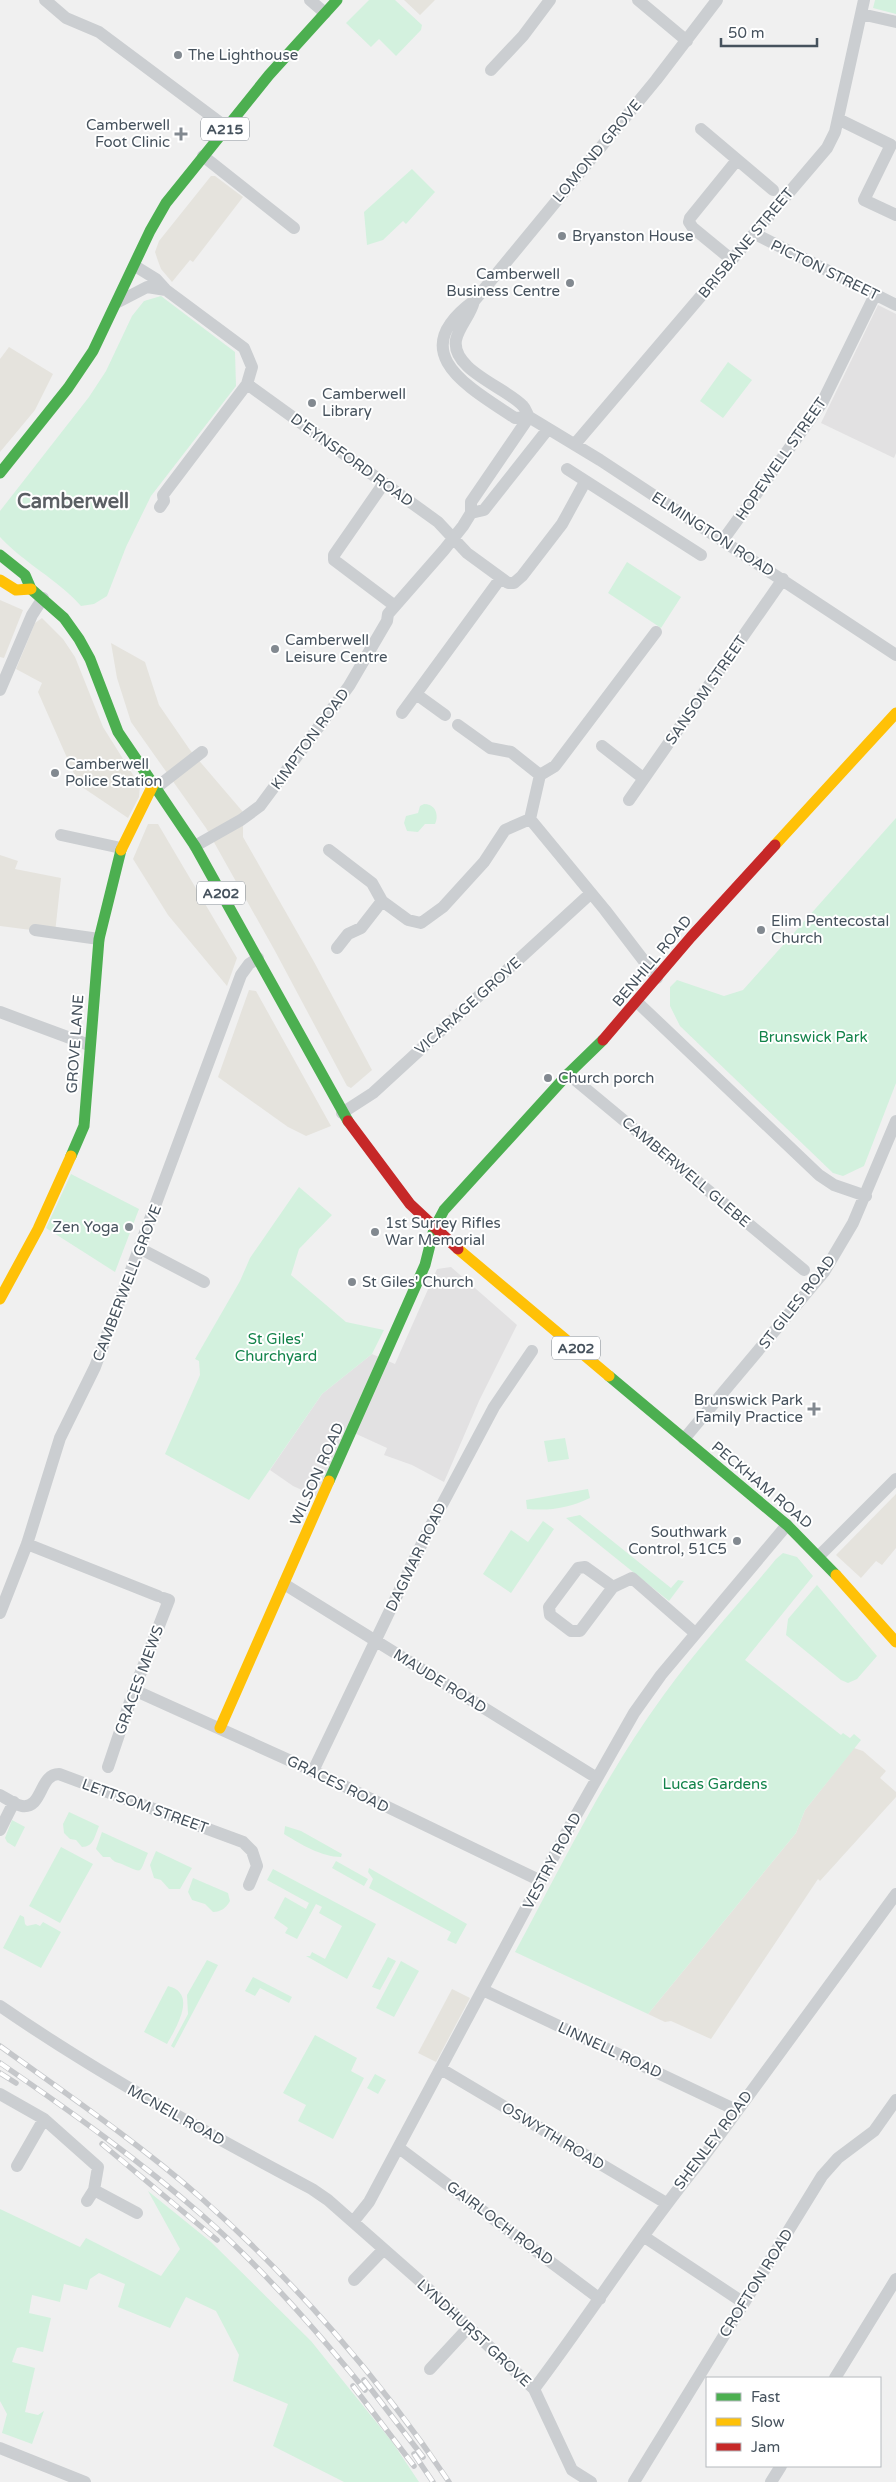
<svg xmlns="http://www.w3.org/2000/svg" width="896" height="2482" font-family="'Varela Round',sans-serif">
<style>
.commercial{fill:#e5e3dd}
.education{fill:#e2e1e2}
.green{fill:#d3f1de}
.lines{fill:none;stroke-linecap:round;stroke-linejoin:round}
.street{stroke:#cbced1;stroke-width:12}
.fast{stroke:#4caf50;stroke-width:11}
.slow{stroke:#ffc107;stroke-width:11}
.jam{stroke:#c62828;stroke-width:11}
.rail-casing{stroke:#c5c7ca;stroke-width:5.5}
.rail{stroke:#fff;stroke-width:4;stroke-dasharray:11;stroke-linecap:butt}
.poi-dot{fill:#828990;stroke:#fff;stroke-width:2}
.labels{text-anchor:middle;stroke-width:4;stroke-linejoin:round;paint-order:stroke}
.shield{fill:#fff;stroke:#7e868e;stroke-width:1}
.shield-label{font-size:14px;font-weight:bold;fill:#46525d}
.poi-label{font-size:15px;fill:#46525d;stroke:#fff;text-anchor:start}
.street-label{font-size:15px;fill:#46525d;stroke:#fff}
.park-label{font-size:15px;fill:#12834a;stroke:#fff}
.district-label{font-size:20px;font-weight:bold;fill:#5b5f64;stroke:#fff}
</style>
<rect width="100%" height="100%" fill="#f0f0f0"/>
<path class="commercial" d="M404,0h31l-15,15z
M211,176h4l28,21 -50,65 -3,-2 -18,22 -11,-13 -3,-8 -3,-9 4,-11z
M9,347l44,27 -18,36 -35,42v-93z
M0,600l23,10 -19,48 -4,-1z
M42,618l21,21 12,18 28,70 37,59 -1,11 -11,21 -49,-33 -41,-93 4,-9 -26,-14 19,-46z
M111,643l34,19 14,43 31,45 53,62v25l70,123 59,110 -21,18 -4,-2 -72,-135 -69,-123 -75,-106 -14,-44z
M148,824h10l79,134 -10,28 -59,-71 -35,-56z
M0,855l18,6 -3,8 46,9 -6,55 -55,-7z
M249,990l7,1 75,135 -25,10 -18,-9 -70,-50z
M896,1494v54l-14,17 -6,-4 -15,17 -25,-23z
M854,1748l9,3 23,20 -6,7 16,14v5l-76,84 -2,-2 -107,160 -40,-18 -6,1 -17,-8 148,-181 9,-23z
M452,1989l18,9 -34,64 -18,-9z"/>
<path class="education" d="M878,305l18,9v139l-2,5 -73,-35z
M451,1267l66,58 -38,76 -35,81 -32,-17 -28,-10 3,-7 -35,-16 -30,67 -29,-13 -23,-16 52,-76 50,-40 23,10 42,-95z"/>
<path class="green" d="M369,0h26l27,25 -1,5 -25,26 -17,-17 -8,8 -25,-24z
M875,0h21v14l-23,-6z
M412,169l23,23 -29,32 -3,-3 -20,19 -16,5 -3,-33z
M161,296l74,56 1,34 -85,110 -25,51 -19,49 -13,8 -13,2c-24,-27 -57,-43 -81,-69v-26l89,-114 17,-26 26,-55 12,-15z
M728,362l24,18 -29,38 -23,-17z
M627,562l54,35 -20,31 -53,-35z
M424,804c12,0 15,11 11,20h-10l-7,8 -11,-1 -3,-8 2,-7 12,-3 2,-7z
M896,818v265l-32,83 -21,10 -10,-3 -153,-147 -10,-20v-19l7,-7 47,16 19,-6z
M71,1174l68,35 -24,63 -69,-44z
M299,1187l33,28 -33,34 -8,26 55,47 38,8 -12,24 -50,40 -73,106 -84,-46 35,-79 -1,-14 -4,-2 45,-78 10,-23z
M565,1438l4,21 -21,3 -4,-21z
M588,1489l2,9c-21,10 -40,13 -63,11l-1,-9z
M580,1515l91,73 7,-8 6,1 -15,20 -103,-83z
M543,1521l11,8 -43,64 -28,-19 28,-44 17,12z
M783,1553l14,4 16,19 -68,84 96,75 2,-2 7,5 4,-4 7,6 -56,70 -9,23 -148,181 -133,-62c47,-87 90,-177 148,-256 34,-48 76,-92 113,-137z
M817,1585l60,71 -20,23 -9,4 -7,-3 -55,-45 2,-16z
M69,1812l30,14c-4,9 -5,21 -17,21l-6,-7 -6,-1 -6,-6 -1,-9z
M12,1820l13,7 -10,20 -8,-5 -2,-4z
M285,1826l16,5 41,23 -1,3c-19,0 -41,-13 -57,-23z
M102,1832l46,21c-9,20 -4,21 -24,12 -6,-3 -10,-2 -14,-8h-7l-7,-8z
M61,1847l32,17 -33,59 -31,-17z
M156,1851l36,17 -12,21h-11l-8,-9 -7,-2 -4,-13z
M336,1861l32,18 -4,7 -32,-18z
M369,1868l98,56 -11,20 -9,-4 4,-8 -82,-44 4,-9 -5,-7z
M273,1869l103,55 -29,55 -41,-23h4l2,-4 13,7 17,-33 -23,-13 3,-6 -6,-3 -19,35 -12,-6 3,-5 -14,-10 11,-21 21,12 3,-6 -42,-23z
M193,1878l35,15 2,8c-4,7 -9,11 -17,11l-8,-8 -13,-4 -4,-8z
M20,1915l4,2 1,7 2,2 9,-2 4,2 3,-4 18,10 -20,36 -38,-20z
M388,1957l8,4 -16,29 -8,-3z
M207,1960l11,5 -44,83 -3,-2 17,-32 -1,-19z
M401,1961l18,10 -25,46 -18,-9z
M253,1977l39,20 -3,6 -29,-15 -5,8 -10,-5z
M168,1986c30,7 8,42 -1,58l-23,-12z
M315,2035l42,23 -6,13 13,7 -31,61 -35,-18 8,-16 -23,-12z
M375,2074l11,6 -8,14 -11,-6z
M148,2191l63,51 100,99 82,102 26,39h-75l-71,-36 15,-42 -55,-23 6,-26 -23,-44 -30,-14 -16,31 -52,-21 7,-23 -26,-11 -9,6 -3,11 -23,-6 -4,18 -28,-7 -3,18 22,5 -8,34 -21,-5 -5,1 -5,14 23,6 -10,44 13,3 6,-4 -12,33 -30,-11 5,-19 -7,-13v-192l80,38 6,-9 75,38 19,-27z"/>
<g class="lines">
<path class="street" d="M45,0l21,18 33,14 127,95
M310,0l15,13
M638,0l49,41
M861,14l35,8
M491,70l32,-34 27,-36
M838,119l53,26 -27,55 32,15
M701,129l72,61
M203,156l91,72
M755,234l141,71
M732,260l-39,-32 -4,-6 1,-4 47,-58
M135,266l21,13 10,11 78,58 8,19 -5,17 -84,111 1,6 -4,6
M474,301c-3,14 -15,25 -18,39 -5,30 51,48 67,66 3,3 4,8 6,11l71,43 296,195
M118,302l29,-15 19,3
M247,384l191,138 29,31 41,30h6l8,-7 40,-52 23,-42
M529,417l-14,1c-48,-32 -112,-66 -40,-118l181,-220 61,-80
M575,444l252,-296 8,-16 29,-132
M567,469l134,86
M384,483l-50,72v5l61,46
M471,513l13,-3 64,-81
M723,540l99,-137 53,-108
M0,690l32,-75 11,-17
M416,694l29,21
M402,713l98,-134
M458,725l32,23 21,4 29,23
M602,746l41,32
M157,787l45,-35
M629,800l154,-221
M530,819l75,91 52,68
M61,835l60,13
M195,846l46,-26 19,-14 89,-120 38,-65 1,-7 56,-64 19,-24 8,-13v-11l58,-85
M329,850l43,33 10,18 26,19 13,3 22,-16 41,-45 21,-32 25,-11 10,-44 15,-9 101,-134
M35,930l64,9
M337,948l11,-14 13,-6 21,-27
M637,1002l182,173 15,10 32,11
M0,1012l89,33
M568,1074l236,196
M342,1113l31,-20 217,-199
M141,1249l63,33
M684,1439l140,-167 29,-49 43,-102
M27,1544l131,52
M819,1556l77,-77
M284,1584l313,194
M613,1587l-28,-20 -7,1 -29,39 1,8 21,16h9l33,-44 19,-9 63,55
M0,1613l27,-69 33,-106 35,-71 146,-392 8,-11 9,-6
M134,1690l179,81 228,110
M108,1767l26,-77 35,-90 -6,-2
M313,1771l115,-240 66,-124 38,-56
M0,1795c6,3 15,10 22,11 21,3 17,-32 37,-32l184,68 9,9 5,15 -8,19
M0,1830l14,-28
M483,1990l253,120
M0,2006c100,69 205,126 312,183l16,11 92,81 114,108 38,81 19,12
M441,2069l225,134
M0,2094l44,25 54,48 -4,23 43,23
M399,2148l201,151
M17,2166l27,-47
M87,2201l7,-11
M353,2222l16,-20 201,-376 64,-113 27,-38 126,-150
M643,2236l101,67
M354,2280l29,-30
M430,2369l38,-41
M835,2378l61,-99
M534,2389c56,-74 106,-154 165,-226l197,-269
M0,2448l85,34
M634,2482l188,-306 16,-18 36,-27 22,-31
M771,2482l10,-16"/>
<path class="fast" d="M0,473l68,-85 25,-37 57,-120 16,-28 103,-128 68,-75
M0,555l25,20 6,14
M31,589l33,29 15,21 11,20 28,73 77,114 153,275
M71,1156l13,-30 15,-187 22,-89
M609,1376l178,149 49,50
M329,1481l96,-216 9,-36 10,-19 124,-136 35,-34"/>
<path class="slow" d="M0,580l16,10 15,-1
M775,845l121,-132
M121,850l33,-67
M458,1249l151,127
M0,1299l38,-70 33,-73
M836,1575l60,67
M220,1728l109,-247"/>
<path class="jam" d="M603,1040l88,-103 84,-92
M348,1121l62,83 48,45"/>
<defs>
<path id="rail" d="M0,2046c68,49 137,96 200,151 93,82 180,182 249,285
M0,2063c70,48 139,97 203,153 59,52 112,113 162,174
M0,2073l16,10
M102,2144l115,96
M364,2380l59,77
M353,2386l61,80
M414,2454l19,28"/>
</defs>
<use href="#rail" class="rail-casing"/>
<use href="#rail" class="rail"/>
</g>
<g class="poi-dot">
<circle cx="178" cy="55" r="5"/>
<path d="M178.5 126.5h5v5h5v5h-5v5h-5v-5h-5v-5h5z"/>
<circle cx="562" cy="236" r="5"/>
<circle cx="570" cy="283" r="5"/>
<circle cx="312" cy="403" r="5"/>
<circle cx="275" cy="649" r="5"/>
<circle cx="55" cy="773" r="5"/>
<circle cx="761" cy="930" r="5"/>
<circle cx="548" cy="1078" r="5"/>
<circle cx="129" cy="1227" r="5"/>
<circle cx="375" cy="1232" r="5"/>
<circle cx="352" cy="1282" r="5"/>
<path d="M811.5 1401.5h5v5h5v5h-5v5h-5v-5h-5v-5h5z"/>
<circle cx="737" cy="1541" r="5"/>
</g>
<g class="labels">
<g class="shield">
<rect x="201" y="117.5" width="48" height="23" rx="4"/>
<rect x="197" y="881.5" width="48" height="23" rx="4"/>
<rect x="552" y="1336.5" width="48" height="23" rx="4"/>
</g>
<g class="shield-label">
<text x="225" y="134">A215</text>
<text x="221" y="898">A202</text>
<text x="576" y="1353">A202</text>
</g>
<g class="poi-label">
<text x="188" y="60">The Lighthouse</text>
<text x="170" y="130" text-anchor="end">Camberwell<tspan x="170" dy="17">Foot Clinic</tspan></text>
<text x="572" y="241">Bryanston House</text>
<text x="560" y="279" text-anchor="end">Camberwell<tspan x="560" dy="17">Business Centre</tspan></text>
<text x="322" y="399">Camberwell<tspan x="322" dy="17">Library</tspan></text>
<text x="285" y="645">Camberwell<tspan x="285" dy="17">Leisure Centre</tspan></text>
<text x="65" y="769">Camberwell<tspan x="65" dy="17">Police Station</tspan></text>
<text x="771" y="926">Elim Pentecostal<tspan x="771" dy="17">Church</tspan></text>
<text x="558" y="1083">Church porch</text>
<text x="385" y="1228">1st Surrey Rifles<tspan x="385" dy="17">War Memorial</tspan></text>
<text x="119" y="1232" text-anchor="end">Zen Yoga</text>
<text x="362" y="1287">St Giles' Church</text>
<text x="803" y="1405" text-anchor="end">Brunswick Park<tspan x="803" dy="17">Family Practice</tspan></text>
<text x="727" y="1537" text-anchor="end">Southwark<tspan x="727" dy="17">Control, 51C5</tspan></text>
</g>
<g class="street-label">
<text transform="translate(597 151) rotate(-50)" y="5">LOMOND GROVE</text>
<text transform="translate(746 243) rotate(-50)" y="5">BRISBANE STREET</text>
<text transform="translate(825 270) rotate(26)" y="5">PICTON STREET</text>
<text transform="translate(781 459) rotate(-55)" y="5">HOPEWELL STREET</text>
<text transform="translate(352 460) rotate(36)" y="5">D'EYNSFORD ROAD</text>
<text transform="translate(713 534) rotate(33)" y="5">ELMINGTON ROAD</text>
<text transform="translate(706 690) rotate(-55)" y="5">SANSOM STREET</text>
<text transform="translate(310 739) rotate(-54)" y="5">KIMPTON ROAD</text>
<text transform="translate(652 961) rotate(-50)" y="5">BENHILL ROAD</text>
<text transform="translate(468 1006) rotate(-42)" y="5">VICARAGE GROVE</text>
<text transform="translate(75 1044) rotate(-86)" y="5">GROVE LANE</text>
<text transform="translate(686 1172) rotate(40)" y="5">CAMBERWELL GLEBE</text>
<text transform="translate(127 1283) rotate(-69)" y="5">CAMBERWELL GROVE</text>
<text transform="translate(797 1302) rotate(-52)" y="5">ST GILES ROAD</text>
<text transform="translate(317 1474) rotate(-66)" y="5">WILSON ROAD</text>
<text transform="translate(762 1485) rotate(40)" y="5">PECKHAM ROAD</text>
<text transform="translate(416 1557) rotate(-64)" y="5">DAGMAR ROAD</text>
<text transform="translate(139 1680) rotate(-70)" y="5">GRACES MEWS</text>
<text transform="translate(440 1681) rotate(32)" y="5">MAUDE ROAD</text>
<text transform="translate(338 1784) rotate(26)" y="5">GRACES ROAD</text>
<text transform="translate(145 1806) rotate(20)" y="5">LETTSOM STREET</text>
<text transform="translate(552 1861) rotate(-62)" y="5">VESTRY ROAD</text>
<text transform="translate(610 2050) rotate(25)" y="5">LINNELL ROAD</text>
<text transform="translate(176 2115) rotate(29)" y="5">MCNEIL ROAD</text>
<text transform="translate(553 2136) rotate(31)" y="5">OSWYTH ROAD</text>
<text transform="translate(713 2140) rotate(-53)" y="5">SHENLEY ROAD</text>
<text transform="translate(500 2223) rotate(37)" y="5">GAIRLOCH ROAD</text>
<text transform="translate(756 2283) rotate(-58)" y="5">CROFTON ROAD</text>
<text transform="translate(474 2333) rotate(43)" y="5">LYNDHURST GROVE</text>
</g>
<g class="park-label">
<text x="813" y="1042">Brunswick Park</text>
<text x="276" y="1344">St Giles'<tspan x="276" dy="17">Churchyard</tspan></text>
<text x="715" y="1789">Lucas Gardens</text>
</g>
<g class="district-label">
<text x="73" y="508">Camberwell</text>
</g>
</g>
<rect x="706" y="2377" width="175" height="90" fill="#ffffff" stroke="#b5babe"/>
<rect x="716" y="2393" width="25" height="8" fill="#4caf50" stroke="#b5babe"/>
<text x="751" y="2402" font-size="15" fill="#46525d">Fast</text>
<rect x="716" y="2418" width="25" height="8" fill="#ffc107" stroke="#b5babe"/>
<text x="751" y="2427" font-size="15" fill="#46525d">Slow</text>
<rect x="716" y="2443" width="25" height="8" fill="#c62828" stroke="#b5babe"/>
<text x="751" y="2452" font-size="15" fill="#46525d">Jam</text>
<path d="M721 38v8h96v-8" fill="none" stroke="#46525d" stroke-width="2.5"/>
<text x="728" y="38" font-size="15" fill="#46525d" stroke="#ffffff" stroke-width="4" paint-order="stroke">50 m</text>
</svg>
